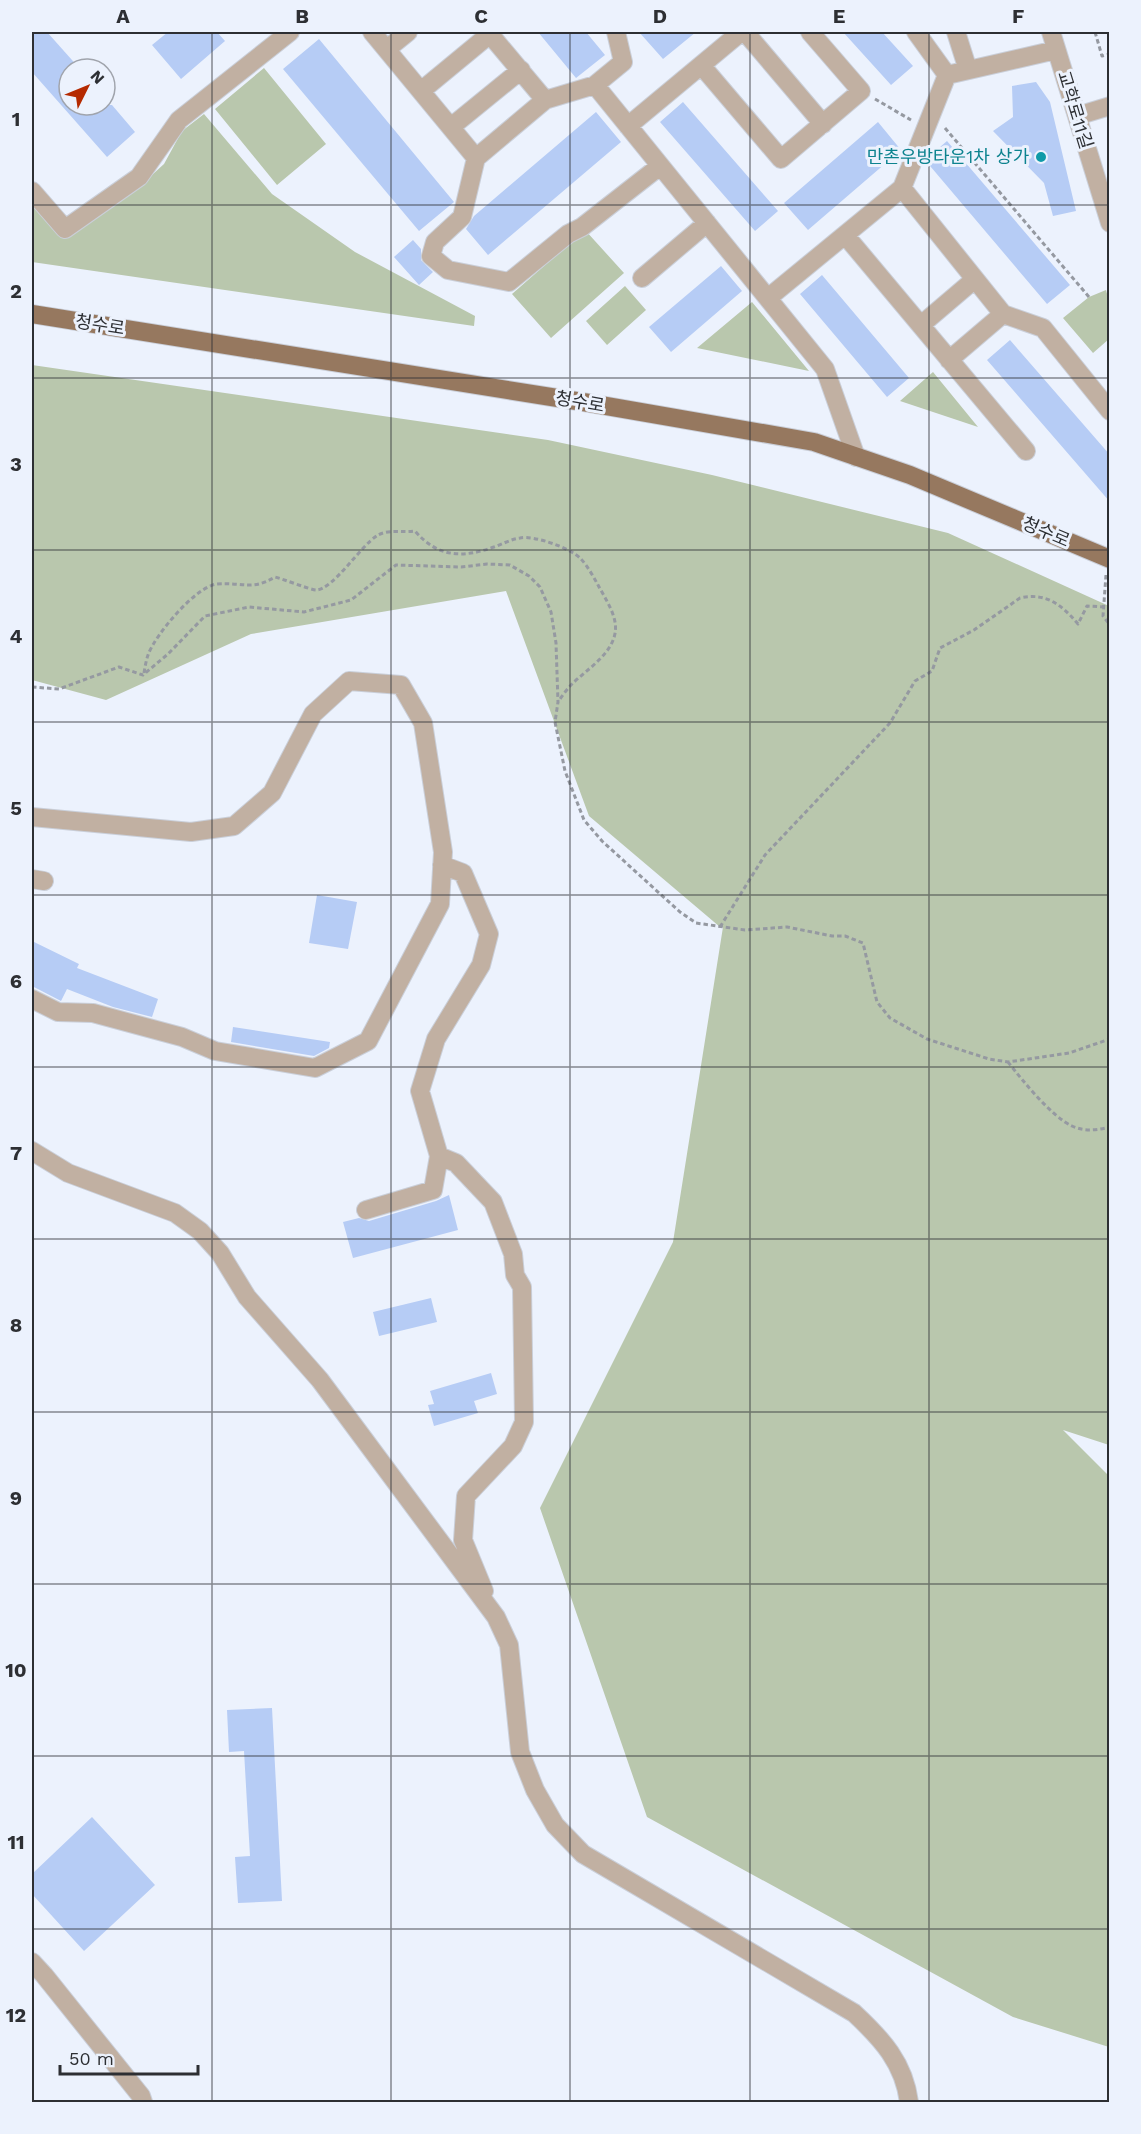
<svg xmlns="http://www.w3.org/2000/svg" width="1141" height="2134" font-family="'Work Sans','Noto Sans KR',sans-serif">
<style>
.green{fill:#b9c7ad}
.building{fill:#b6ccf5}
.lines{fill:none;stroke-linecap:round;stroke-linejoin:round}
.minor-casing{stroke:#cacfd9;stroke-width:20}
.major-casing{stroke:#cacfd9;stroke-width:20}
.path{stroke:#9599a1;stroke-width:3;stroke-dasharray:4.5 3;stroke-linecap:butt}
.minor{stroke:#c1b0a2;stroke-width:18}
.major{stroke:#96785f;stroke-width:18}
.grid{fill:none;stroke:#2d2f33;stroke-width:1.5;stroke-opacity:0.55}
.culture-dot{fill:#0f9aa8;stroke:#ecf2fd;stroke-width:2}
.labels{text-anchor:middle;stroke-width:6;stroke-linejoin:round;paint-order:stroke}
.street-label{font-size:18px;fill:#2d2f33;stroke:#ecf2fd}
.culture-label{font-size:18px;fill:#0d838f;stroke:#ecf2fd;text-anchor:end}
.neatline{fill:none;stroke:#2d2f33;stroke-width:2}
.grid-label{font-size:20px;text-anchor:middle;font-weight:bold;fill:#2d2f33}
</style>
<rect width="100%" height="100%" fill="#ecf2fd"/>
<path class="green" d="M264,68l62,76 -49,41 -62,-76z
M204,114l68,80 83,58 120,64 -1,10 -442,-64v-62l35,38 74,-53 23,-21 18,-33z
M585,230l39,43 -73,65 -39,-44z
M625,286l21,24 -39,35 -21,-24z
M1106,290l3,11v38l-16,14 -30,-35 26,-21z
M752,302l57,69 -112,-23z
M32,365l516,75 164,35 236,58 161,73v839l-46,-15 46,46v571l-96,-30 -366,-200 -107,-309 133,-266 50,-315h-3l-131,-111 -83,-225 -255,43 -145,66 -74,-20z
M933,372l45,55 -78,-26z"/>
<path class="building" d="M32,32h15l33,37h-11v36h43l23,27 -28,25 -75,-85z
M168,32h49l8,9 -44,38 -29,-34z
M538,32h48l19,23 -29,23z
M639,32h57l-33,27z
M843,32h39l31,34 -22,19z
M319,39l135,163 -35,29 -136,-162z
M1036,82l14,20 26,109 -23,5 -9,-33 -51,-52 20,-14 -1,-31z
M683,102l95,109 -23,20 -95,-109z
M596,112l25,30 -133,113 -22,-26 8,-13z
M878,122l23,28 -93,80 -24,-27z
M947,141l123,144 -23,19 -122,-144z
M413,240l8,9v11l12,12 -14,13 -25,-28z
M721,266l21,25 -71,61 -22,-25z
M822,275l87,103 -22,19 -87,-103z
M1010,340l100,115v47l-123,-142z
M317,895l40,7 -9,47 -39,-6z
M32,941l47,23 -2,4 81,31 -6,18 -39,-10 -46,-18 -6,12 -29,-15z
M233,1027l97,15 -1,6 -15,8 -83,-14z
M449,1195l9,35 -105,28 -10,-36 16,-4 10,3 67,-20z
M431,1298l6,24 -58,14 -6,-24z
M491,1373l6,21 -23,7 4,12 -44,13 -6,-21 6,-1 -4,-13z
M272,1708l10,193 -44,2 -3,-46 15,-1 -6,-105 -15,1 -2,-42z
M92,1817l63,68 -71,66 -52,-57v-20z"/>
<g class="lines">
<defs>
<path id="minor" d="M372,32l104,126 69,-58 50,-15 230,284 31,88
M488,32l57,68
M745,32l78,92
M916,32l31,43
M956,32l12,38
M1051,32l59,191
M387,49l21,-17
M701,65l80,94 80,-68 -51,-59
M595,85l28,-23 -7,-30
M421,91l69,-57
M1077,116l33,-10
M628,126l113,-94
M451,127l70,-57
M476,158l-14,59 -27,25 -4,14 17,14 61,12 59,-48 14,-7 78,-61
M902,188l101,126 40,14 67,83
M32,191l33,38 74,-52 40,-57 111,-88
M845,235l181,216
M642,278l65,-55
M768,298l134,-110 45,-113 109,-25
M921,325l54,-46
M949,360l54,-46
M32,817l159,15 43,-6 38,-33 41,-79 36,-33 52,4 22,38 20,129 -3,52 -72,137 -53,27 -100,-17 -33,-14 -89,-24 -35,-1 -26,-13
M32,879l12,2
M32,1151l36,22 107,40 25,18 20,22 27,44 73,83 176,237 13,28 11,107 15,38 20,35 28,29 271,159c28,26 50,50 55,89
M439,1156l17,7 37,39 20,52 2,21 7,12 2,135 -11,24 -47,50 -3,44 21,51
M366,1210l67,-20 6,-34 -19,-65 16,-52 45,-74 8,-31 -26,-61 -21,-8
M32,1962l12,13 97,121 2,6"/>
<path id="major" d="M32,314l557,89 225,39 96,33 200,84"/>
</defs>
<use href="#minor" class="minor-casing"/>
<use href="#major" class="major-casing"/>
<path class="path" d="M1095,32l7,24 8,-2
M875,99l36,21
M945,128l144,169
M1106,575l-3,41 7,9
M144,673c1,-6 2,-12 4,-18 7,-20 48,-69 69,-71 26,-2 35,7 58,-7 8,2 36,13 41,13 17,0 45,-45 62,-55 11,-6 25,-2 37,-4 23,27 48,27 79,16 9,-3 17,-8 26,-9 14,-3 50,10 60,20 7,7 13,18 18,27 6,11 15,25 17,37 5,28 -27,46 -43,62 -5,5 -10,12 -14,18
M32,687l27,2 60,-22 24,8 25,-21 37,-38 44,-9 55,5 47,-12 45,-35 65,2 26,-3 23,1 19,11 11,11 11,25 5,31 2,59 -3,20 10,49 19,49 18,21 78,71 16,11 49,7 42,-3 45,9h13l18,7 14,59 13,16 37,21 62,20 19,3 61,-9 41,-14
M720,927l45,-72 125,-132 25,-42 17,-10 8,-23 34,-18 46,-32c26,-6 42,7 58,26l9,-18 17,1
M1008,1062c14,18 44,55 64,64 13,6 25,4 38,1"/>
<use href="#minor" class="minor"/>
<use href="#major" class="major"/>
</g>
<path class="grid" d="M212,32v2070M391,32v2070M570,32v2070M750,32v2070M929,32v2070M32,205h1078M32,378h1078M32,550h1078M32,722h1078M32,895h1078M32,1067h1078M32,1239h1078M32,1412h1078M32,1584h1078M32,1756h1078M32,1929h1078"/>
<circle class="culture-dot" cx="1041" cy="157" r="6"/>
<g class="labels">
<g class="street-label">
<text transform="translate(1075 110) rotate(73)" y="6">교학로11길</text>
<text transform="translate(100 325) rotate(9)" y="6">청수로</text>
<text transform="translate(580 402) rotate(10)" y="6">청수로</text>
<text transform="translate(1046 532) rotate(23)" y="6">청수로</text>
</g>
<g class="culture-label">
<text x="1029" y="163">만촌우방타운1차 상가</text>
</g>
</g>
<rect width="1141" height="2134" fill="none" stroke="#ecf2fd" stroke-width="66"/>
<g transform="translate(87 87) rotate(47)"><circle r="28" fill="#ecf2fd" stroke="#a0a4ac" stroke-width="1.5"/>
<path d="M0-4.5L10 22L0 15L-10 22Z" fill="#b52a01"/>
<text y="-9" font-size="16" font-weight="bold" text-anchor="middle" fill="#2d2f33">N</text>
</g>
<path d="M60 2065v9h138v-9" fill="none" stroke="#2d2f33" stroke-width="3"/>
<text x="69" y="2065" font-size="18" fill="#2d2f33" stroke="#ecf2fd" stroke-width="4.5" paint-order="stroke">50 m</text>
<rect x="33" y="33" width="1075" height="2068" class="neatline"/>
<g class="grid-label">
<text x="123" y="23">A</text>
<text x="302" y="23">B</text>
<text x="481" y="23">C</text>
<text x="660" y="23">D</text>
<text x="839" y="23">E</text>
<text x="1018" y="23">F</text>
<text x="16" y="126">1</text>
<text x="16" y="298">2</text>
<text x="16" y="471">3</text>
<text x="16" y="643">4</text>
<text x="16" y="815">5</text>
<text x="16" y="988">6</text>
<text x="16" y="1160">7</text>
<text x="16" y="1332">8</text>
<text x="16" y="1505">9</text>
<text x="16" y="1677">10</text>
<text x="16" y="1849">11</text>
<text x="16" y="2022">12</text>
</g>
</svg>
